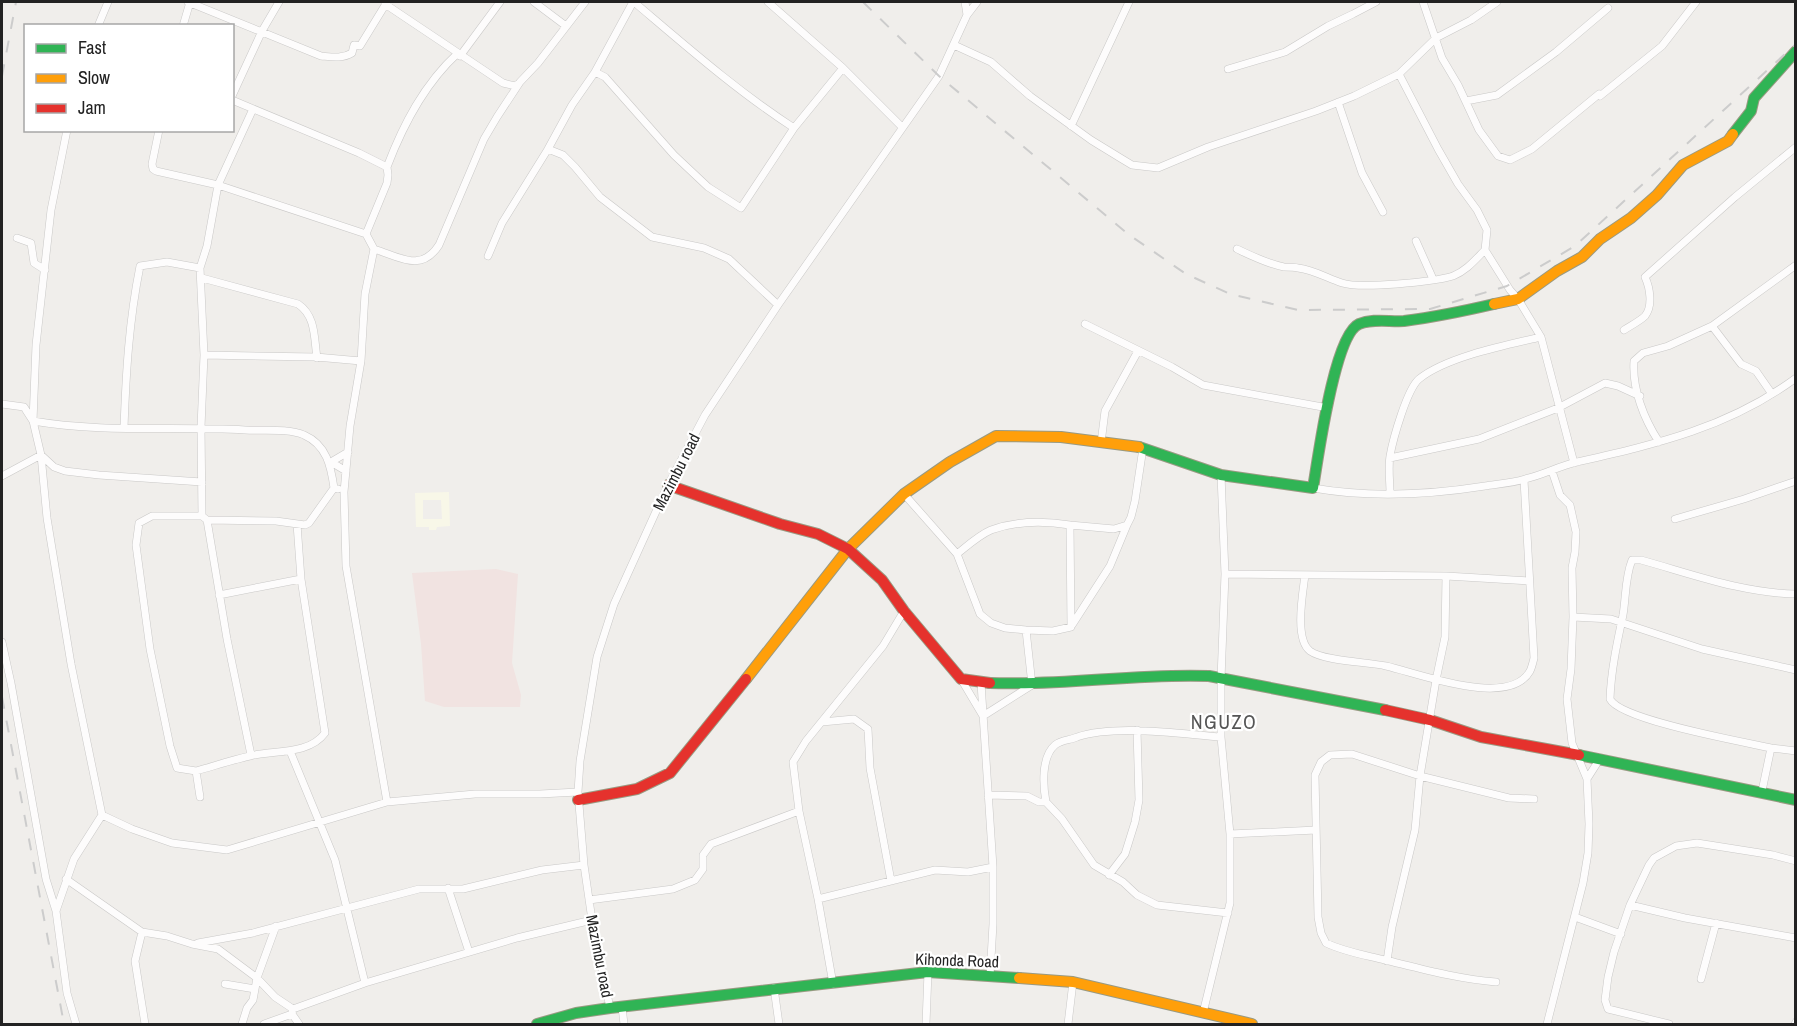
<svg xmlns="http://www.w3.org/2000/svg" width="1797" height="1026" font-family="'Archivo Narrow',sans-serif">
<style>
.commercial{fill:#f1e3e1}
.education{fill:#f8f7e8;fill-rule:evenodd}
.lines{fill:none;stroke-linecap:round;stroke-linejoin:round}
.street-casing{stroke:#c9c8c7;stroke-width:8}
.fast-casing{stroke:#999a82;stroke-width:12}
.slow-casing{stroke:#999a82;stroke-width:12}
.jam-casing{stroke:#999a82;stroke-width:12}
.street{stroke:#fdfcfc;stroke-width:7}
.fast{stroke:#30b455;stroke-width:10}
.slow{stroke:#ff9f0a;stroke-width:10}
.jam{stroke:#e5322d;stroke-width:10}
.rail{stroke:#ccc;stroke-width:2;stroke-dasharray:12 12;stroke-linecap:butt}
.labels{text-anchor:middle;stroke-width:4.5;stroke-linejoin:round;paint-order:stroke}
.street-label{font-size:16px;fill:#222;stroke:#fff}
.quarter-label{font-size:20px;letter-spacing:1.5px;fill:#555;stroke:#fff}
</style>
<rect width="100%" height="100%" fill="#f0eeeb"/>
<path class="commercial" d="M496,569l22,5 -6,89 9,32 -1,12h-76l-19,-6 -4,-57 -9,-71z"/>
<path class="education" d="M449,492l1,34 -13,1 -1,3h-7v-3h-13l-1,-34zM423,500h18l1,19h-19z"/>
<g class="lines">
<defs>
<path id="street" d="M188,2l133,54c11,1 21,3 31,-3l2,-8 6,1 27,-44
M534,2l32,24
M634,2c52,44 103,89 160,126
M768,2l75,66 59,59
M1423,2l19,56 16,27 21,45 19,26 12,4 22,-11 67,-55 1,2 62,-50 34,-44
M385,4l118,79 12,3 3,-2
M967,15l10,-13
M98,26l10,-24
M183,26l7,-24
M954,45l37,17 39,34 61,44 31,19 10,6 26,3 50,-21 108,-36 38,-15 45,-22 37,-36 35,-18 26,-18
M460,56l40,-54
M1228,69l57,-17 43,-26 25,-12 23,-12
M595,72l10,5 69,78 34,32 33,21 53,-80 49,-60
M1399,74l39,75 20,35 19,26 10,20 -2,20 25,40 8,9 23,38 33,126
M232,96l30,-65 17,-29
M232,100l127,53 28,14 1,8 -1,8 -21,51
M1466,101l31,-6 59,-43 52,-44
M1338,102l24,71 21,39
M1071,126l58,-124
M67,130l-16,80 -15,135 -3,76 8,34 6,63 24,146 31,151 30,14 40,14 55,7 160,-48 88,-8h65l38,-2
M159,130l-7,34 1,5 3,2 62,14 148,49 8,15c26,8 47,24 65,-4l45,-106 13,-22 23,-35 18,-19 47,-61
M548,149l15,6 12,12 25,30 52,40 52,11 25,11 49,46
M387,167c16,-42 37,-83 71,-114
M17,238l14,5 3,20 11,7
M1416,241l17,38
M374,249l-9,45 -4,67 -11,65 -6,66 2,74 41,236
M1237,249c15,7 31,15 47,18 5,0 10,0 14,1 16,2 29,10 44,15 19,6 91,-1 111,-7 13,-5 22,-16 32,-26
M488,256l14,-33 46,-74 24,-44 23,-33 38,-70
M202,278l96,26c18,12 16,34 19,54
M1085,324l87,43 31,18 125,23
M1712,326l29,38 15,7 16,23
M1624,330c6,-4 16,-9 21,-14 8,-10 5,-28 0,-39l90,-80 61,-50
M204,355l112,2 45,4
M2,404l22,3 9,14c70,12 142,5 212,9 17,1 44,-2 59,5 23,10 27,32 30,53
M124,428c2,-56 5,-107 16,-162l27,-4 33,6
M1659,442c-15,-23 -27,-53 -25,-81l9,-8 25,-7 44,-20 84,-61
M1101,443l4,-32 33,-60
M1390,458l89,-19 79,-31 47,-25 13,3 22,10
M331,462l17,-10
M331,462l15,9
M2,476l39,-21 13,12 11,4 34,4 103,7
M1313,488c57,10 115,7 172,-2 13,-2 27,-3 40,-7 18,-4 34,-13 52,-17 79,-18 151,-34 219,-84
M1390,493c0,-11 -2,-25 0,-37 3,-17 17,-67 29,-77 27,-22 87,-34 122,-42
M904,494l53,60 23,60 11,9 14,5 21,2 27,1 18,-4 -1,-102c-25,-4 -54,-4 -79,5 -12,5 -24,16 -34,24
M202,516h-50l-13,7 -3,22 14,104 20,97 7,22 19,3c18,-5 36,-11 54,-15 24,-6 59,-1 75,-23l-24,-154 -4,-55
M1675,519l69,-20 52,-18
M207,520l69,1 29,4 4,-2 25,-35 4,1
M1070,525l44,4 13,-4 4,-8 4,-16 8,-53
M1225,574l221,2 83,5
M1305,575c-2,17 -11,64 5,76 14,10 58,11 76,15 32,7 123,43 144,5 2,-4 3,-9 4,-13l-10,-178
M219,595l82,-16
M1573,617l38,2 91,30 94,21
M1072,625l38,-59 17,-41
M2,642l9,41 35,196 10,32
M961,679l22,37 49,-31 -6,-55
M981,683l12,184v57l-3,52
M822,722l32,-3 14,10 2,39 21,113
M1771,748c-27,-6 -151,-28 -161,-49 1,-28 7,-56 13,-84 3,-18 2,-38 9,-55h9c51,14 101,33 155,34
M251,755l-24,-116 -20,-119 -5,-4 -1,-89 3,-72 -4,-87 7,-22 11,-61 35,-76
M196,771l4,26
M1587,779l12,-19
M1762,791l9,-43 25,3
M988,795l39,1 12,6h7l16,17 32,46 29,17 14,13 20,10 71,8
M1046,802c-3,-16 -5,-45 9,-57 6,-5 16,-5 22,-8 39,-13 103,-3 144,0
M1230,834l86,-4
M1109,875l16,-21 10,-32 4,-22 -2,-70
M66,879l76,53 25,4 25,8 26,5 39,29 18,19 18,12 72,-26 -30,-123 -45,-109
M448,888l21,64
M818,899l117,-29 33,2 25,-5
M589,900l84,-11 22,-9 8,-11v-14l8,-11 88,-33
M1630,905l55,13 111,20
M1575,917l46,17
M142,932l-7,29 10,63
M198,943l55,-10 166,-44h44l79,-19 42,-5
M1387,961l5,-34 23,-97 5,-54 16,-96 9,-43 1,-61
M1701,979l15,-56
M1496,982c-38,-3 -74,-13 -111,-22 -20,-5 -40,-8 -59,-17l-5,-10 -3,-16 -3,-142 6,-13 9,-7 22,-1 68,22 89,22 25,1
M365,983l152,-45 75,-18
M225,984l30,5
M833,984l-15,-85 -19,-88 -6,-49 13,-21 77,-95 21,-35
M774,988l5,36
M622,1007l2,17
M610,1008l-18,-88 -8,-55 -6,-73 2,-31 17,-104 17,-53 54,-119 37,-70 73,-110 161,-229 28,-61 -2,-13
M1203,1013l27,-110v-69l-9,-97v-58l4,-105 -4,-99
M292,1014l7,10
M76,1024l-9,-31 -11,-82 18,-52 28,-44
M242,1024l5,-16 6,-8 4,-22 19,-52
M264,1024l28,-10 1,-5
M926,1024l2,-52
M1068,1024l5,-42
M1547,1024l36,-141 5,-30 1,-29 -2,-45 -15,-36 -5,-44 4,-30 2,-52 -1,-49 3,-16 1,-20 -6,-27 -10,-10 -8,-24
M1669,1024l-61,-15 -3,-9 3,-23 6,-25 16,-47 19,-40 5,-7 22,-12 21,-3 76,12 23,6
M1795,1024l1,-2"/>
<path id="fast" d="M1733,134l18,-23 3,-13 42,-47
M1139,447l82,28 92,13c5,-29 21,-153 46,-164 14,-6 31,-2 45,-3 31,-4 60,-10 90,-17
M990,683c74,3 146,-10 219,-7l176,34
M1579,755l217,45
M537,1024l39,-11 34,-5 318,-36 91,6"/>
<path id="slow" d="M1494,304l24,-5 39,-28 25,-14 18,-18 31,-21 26,-23 26,-30 45,-24 5,-7
M746,679l102,-130 56,-55 46,-32 46,-26 65,1 78,10
M1019,978l54,4 179,42"/>
<path id="jam" d="M668,485l112,39 38,10 30,15 34,31 22,31 57,68 29,4
M1385,710l45,10 51,17 98,18
M578,800l59,-11 33,-16 76,-94"/>
</defs>
<use href="#street" class="street-casing"/>
<use href="#fast" class="fast-casing"/>
<use href="#slow" class="slow-casing"/>
<use href="#jam" class="jam-casing"/>
<use href="#street" class="street"/>
<use href="#fast" class="fast"/>
<use href="#slow" class="slow"/>
<use href="#jam" class="jam"/>
<path class="rail" d="M863,2l76,74 189,158 58,40 44,20 68,16 132,-1 77,-23 68,-40 221,-202
M2,76l14,-74
M2,697l62,327"/>
</g>
<g class="labels">
<g class="street-label">
<text transform="translate(676 472) rotate(-63)" y="6">Mazimbu road</text>
<text transform="translate(600 956) rotate(79)" y="6">Mazimbu road</text>
<text transform="translate(957 960) rotate(2)" y="6">Kihonda Road</text>
</g>
<g class="quarter-label">
<text x="1224" y="729">NGUZO</text>
</g>
</g>
<rect width="1797" height="1026" fill="none" stroke="#222222" stroke-width="6"/>
<rect x="24" y="24" width="210" height="108" fill="#ffffff" stroke="#a7a7a7" stroke-width="1.5"/>
<rect x="36" y="44" width="30" height="9" fill="#30b455" stroke="#a7a7a7" stroke-width="1.5"/>
<text x="78" y="54" font-size="18" fill="#222222">Fast</text>
<rect x="36" y="74" width="30" height="9" fill="#ff9f0a" stroke="#a7a7a7" stroke-width="1.5"/>
<text x="78" y="84" font-size="18" fill="#222222">Slow</text>
<rect x="36" y="104" width="30" height="9" fill="#e5322d" stroke="#a7a7a7" stroke-width="1.5"/>
<text x="78" y="114" font-size="18" fill="#222222">Jam</text>
</svg>
